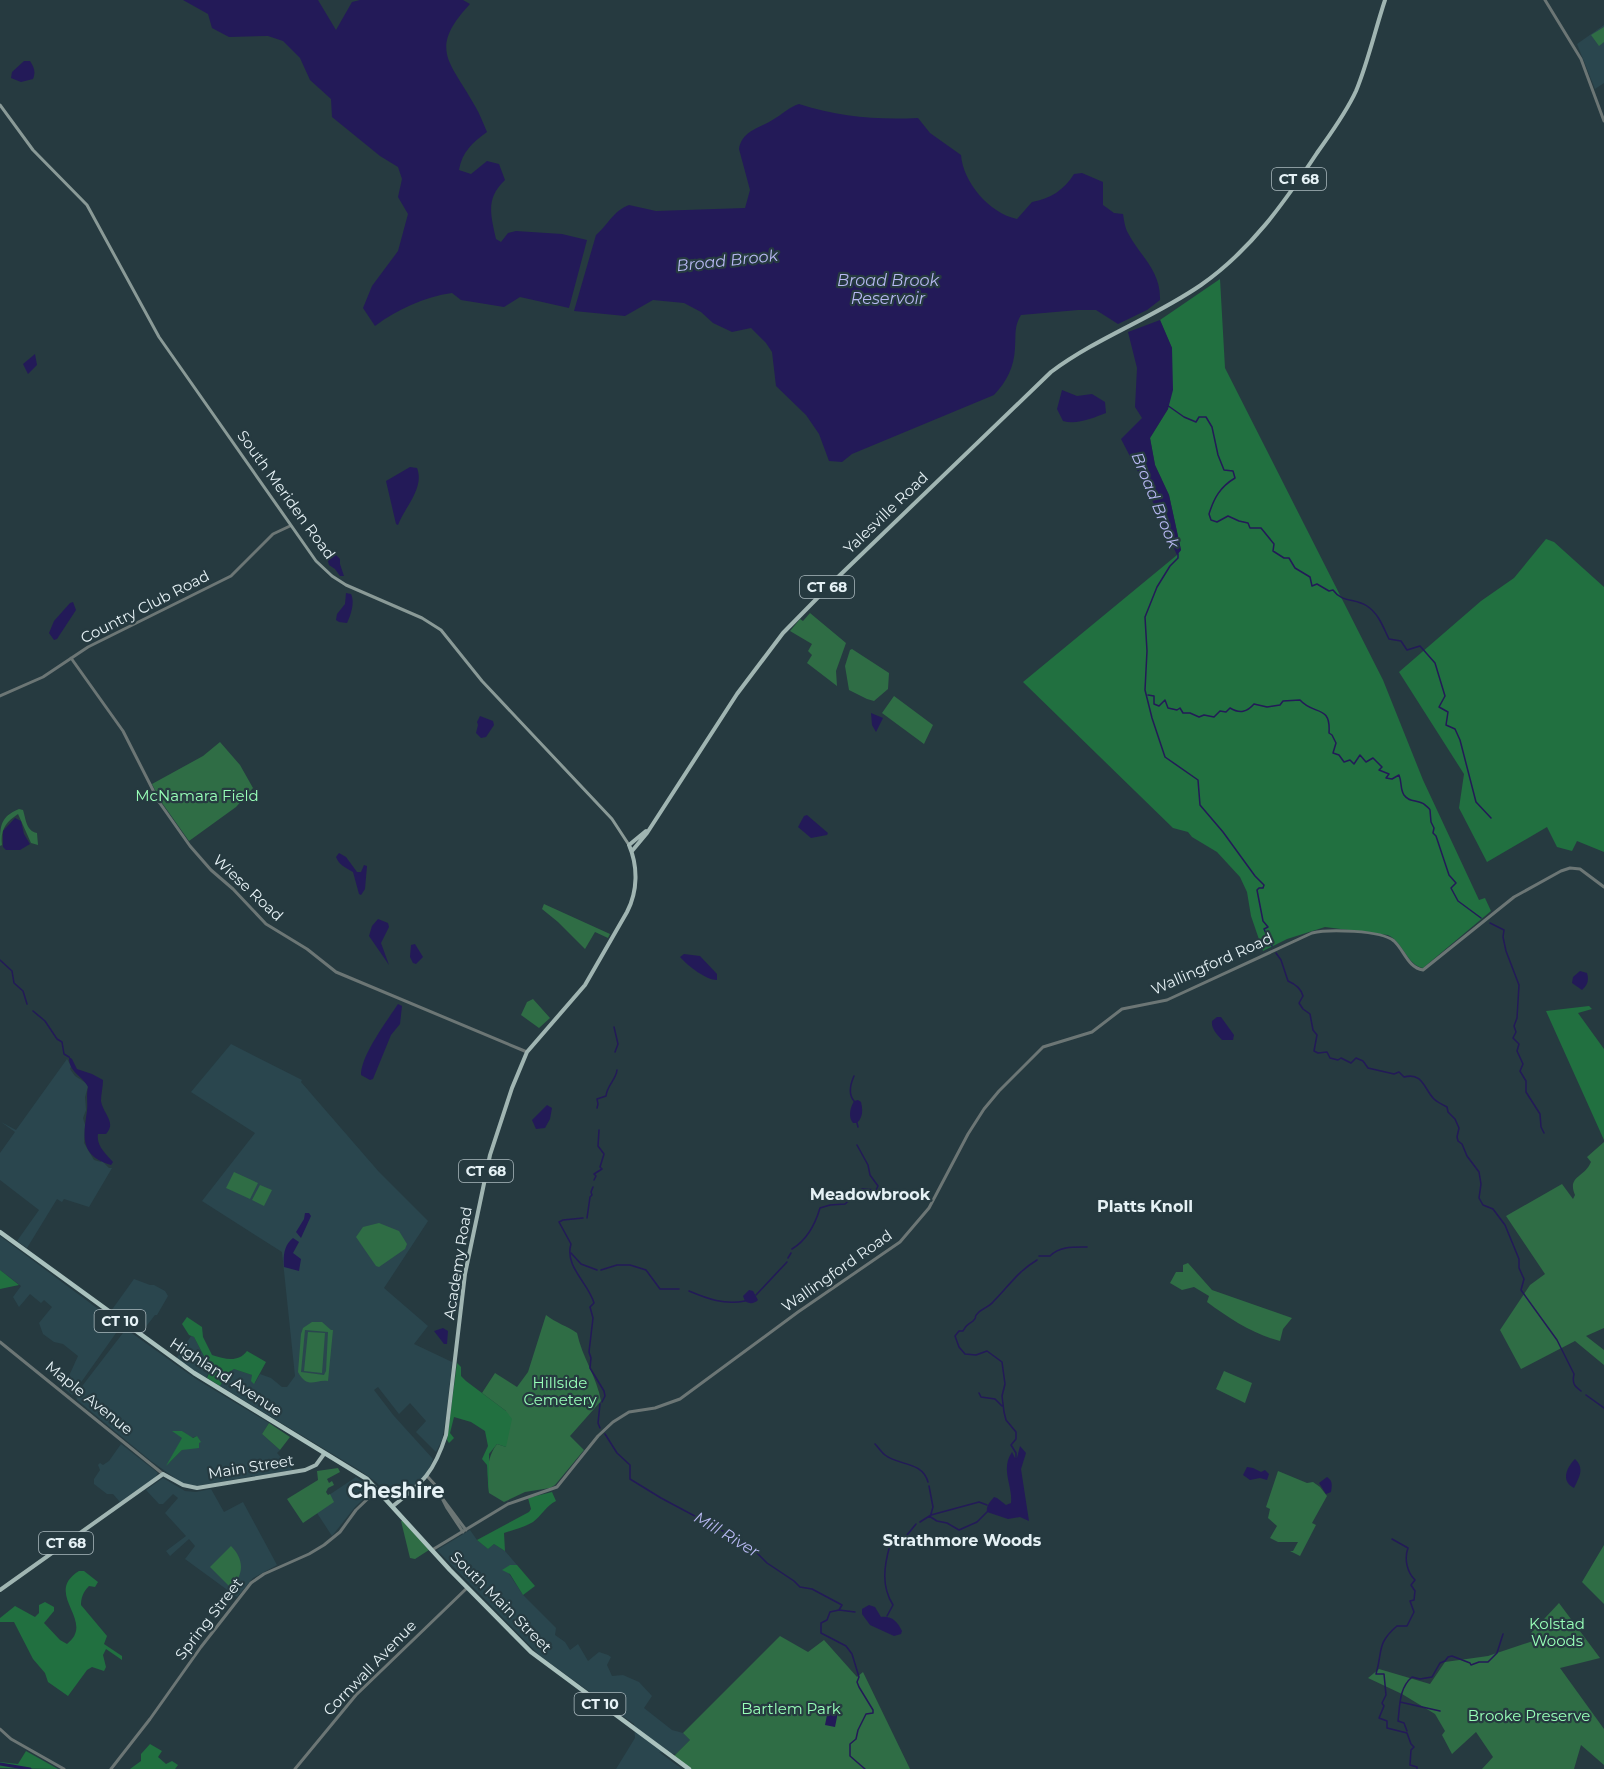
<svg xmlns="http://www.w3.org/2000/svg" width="1604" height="1769" font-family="Montserrat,sans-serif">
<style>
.built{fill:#2a464e;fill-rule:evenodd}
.green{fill:#2f6d45;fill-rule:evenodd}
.forest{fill:#217040}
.water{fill:#231a58}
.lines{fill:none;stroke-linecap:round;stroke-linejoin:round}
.stream{stroke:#231a58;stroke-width:1.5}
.canal{stroke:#231a58;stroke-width:3}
.tertiary{stroke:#6c7675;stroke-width:3}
.secondary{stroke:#8a9a97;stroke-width:3}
.primary{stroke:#a0b5b2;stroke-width:4}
.trunk{stroke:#aac2be;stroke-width:4.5}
.labels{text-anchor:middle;stroke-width:4.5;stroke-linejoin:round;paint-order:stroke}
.shield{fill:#263a40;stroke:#acbabf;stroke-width:1.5}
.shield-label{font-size:14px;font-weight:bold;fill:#e5f1f5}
.street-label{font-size:15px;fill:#e5f1f5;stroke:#263a40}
.park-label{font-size:15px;fill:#98ffb8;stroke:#263a40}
.water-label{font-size:16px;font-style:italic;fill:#b8b9f3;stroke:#263a40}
.neighbourhood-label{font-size:16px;font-weight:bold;fill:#e5f1f5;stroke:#263a40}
.district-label{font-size:21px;font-weight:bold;fill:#e5f1f5;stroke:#263a40}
</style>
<rect width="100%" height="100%" fill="#263a40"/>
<path class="built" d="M1604,25v58l-9,6 -18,-45z
M231,1044l71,36 -1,2 78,90 49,49 -44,67 44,38 -14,18 38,18 -6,56 -4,22 -6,12 -20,-20 10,-11 -16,-18 -11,11 -21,-27 -4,3 20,26 39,43 -4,11 -10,12 -22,17 -6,-1 -15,-16 -17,-12 -139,-84 8,-13 6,-4 18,6 3,8 5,-9 11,4 11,9h5l8,-11 -13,-124 -80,-51 53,-68 -64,-41z
M67,1059l4,7 -1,3 5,7 11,7h3l-4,14 1,13 -3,8 2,7 -1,18 10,17 7,2 1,-5 2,6 5,5h3l-23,39 -25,-8 -2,3 -5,-3 -30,49 -10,-7 22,-31 -39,-30v-27l15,-21 -14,-10 15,8z
M0,1236l121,90 -49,69 -11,-9 7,-8 10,-22 -15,-12 -9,-2 -11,-8 -4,-11 13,-16 -8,-7 -3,3 -11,-9 -11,13 -6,-10 8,-11 -21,-16z
M134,1279l16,6h4l11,6 3,5 -11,19h-2l-14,18 -30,-22z
M126,1329l70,50 73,44 -7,11 18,16 -3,3 16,17 -97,16 -14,-3 -31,-22 -74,-61 -1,-6zM174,1431h8l9,7 6,-2 -8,12 -7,2 -13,13 14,-26z
M191,1336l3,1 12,23 -1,4 6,5 -5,9 -30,-19z
M121,1444l37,29 -3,5 -35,24 -7,-8h-6l-13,-10v-5l6,-9 -2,-5 2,-2 3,2 6,-4z
M356,1477l15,11v4l-16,15 -23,29 -15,-23 12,-18z
M163,1478l22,13 11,1 15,-3 13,23 19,-10 34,63 -24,13 -16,19 -52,-38 10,-13 -6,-7 -19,17 -4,-5 20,-15 -21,-23 13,-15 -5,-4 -10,10h-4l-13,-14z
M470,1530l7,10 11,9 6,-5 11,7 12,14 -9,7 15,23 33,33 -1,7 10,7 5,8 8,-6 10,17 11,-9 9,3 3,2 -4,8 5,11 11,-1 16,7 13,14 -8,12 28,22 11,3 7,7 -14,14 -17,-2 23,17h-66l19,-31 -1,-14 -94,-68 -103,-106z"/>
<path class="green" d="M1604,27v15l-5,4 -8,-11z
M810,613l36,30 -10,28 1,15 -30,-23 5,-8 -4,-4 4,-7 -22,-13 10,-12 3,2z
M852,649l37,24 -1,16 -14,12 -7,-2 -18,-9 -4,-24 5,-16z
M894,696l39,29 -9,19 -42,-31z
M220,742l20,23 13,23 -17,19 -47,34 -29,-41 -8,-16 51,-28z
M19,809l4,1c3,9 3,21 14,23l1,12 -7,-2 -13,-29c-12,8 -18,16 -16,31l-2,1c0,-20 0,-29 19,-37z
M544,904l66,30 -2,4 -13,-6 -10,17 -27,-27 -16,-13z
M533,999l17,19 -11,10 -18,-13 6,-13z
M1604,1142v186l-18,8 18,14v15l-29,-24 -54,28 -21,-39 30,-45 15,-11 -39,-58 56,-32 11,15 2,-4c-8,-19 9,-17 16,-33l-4,-5z
M234,1172l24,11 -8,16 -24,-11z
M260,1185l12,5 -8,16 -12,-6z
M379,1223l20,8 8,13 -2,5 -26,18 -3,-1 -20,-29 7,-10z
M1188,1263l24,27 80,28 -9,11 -3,12c-27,-7 -50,-22 -73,-39l2,-6 -15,-9 -12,3 -12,-7 6,-11h7v-7z
M546,1315c10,8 21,11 31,18 5,24 20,44 24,68l-31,35 14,14 -29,35 -5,3 -25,4 -21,10 -15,-9c-2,-17 -3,-35 8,-49l9,3v-36l-24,-18 13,-20 22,14 11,-15z
M312,1322h10l9,8h2l-5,51c-13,-2 -20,9 -30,-9l3,-38 2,-6zM305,1330l23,2 -2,39 -2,4 -23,-3z
M308,1332l17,1 -3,40 -18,-2z
M1224,1371l28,12 -7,20 -29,-14z
M269,1423l21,14 -10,13 -18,-16z
M338,1468l2,4 -13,7 2,4 3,-2 2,4 -6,3 -2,4 2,3 2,-1 4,8 -31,21 -16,-24 31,-19 -1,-9z
M1278,1471l29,12 6,-1 7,5 7,9 -15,27 4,2 -16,31 -10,-5h3l5,-9h-20l-8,-4 7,-12 -9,-8 2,-9 -4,-2z
M401,1521h2l26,29 -14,9 -5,-1z
M1604,1545v59l-22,-22z
M231,1546c13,13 14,29 -1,41l-20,-20z
M1559,1603l41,55 -40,10 44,61v36l-23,-20 -7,24h-92l11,-12 -17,-25 -24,22 -10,-19 3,-4 -10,-17 -33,-20 -34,-16 11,-9 51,15 15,-22 43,-6 48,-16 -6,-6z
M780,1636l28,16 16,-12 33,37 6,-5 47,97h-221l-16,-12 17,-17 -7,-7z"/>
<path class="forest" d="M1220,279l5,89 158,312 40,100 56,120 6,-2 6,13 -68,57c-16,-3 -20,-26 -35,-33l-63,-8 -38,12 -24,12 -12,-35 -4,-24 -7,-15 -23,-25 -25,-15 -4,-5 -15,-4 -150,-146 154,-127 4,-5 -12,-55 -14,-30 -5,-27 18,-29 4,-61 -12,-28z
M1546,539l8,3 50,45v265l-27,-11 -5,10 -15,-4 -10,-20 -60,35 -28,-54 5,-34 -65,-102 82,-71 33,-23z
M1589,1006l3,3 -14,4 26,36v91l-58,-129z
M0,1270l19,15 -19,4z
M187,1317l15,10 1,10 9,18c13,4 26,8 35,-4l19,11 -12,22 -3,-3 1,-6 -18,-6 -6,4 -8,13 -13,-8 4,-9 -4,-2 -1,-7 -12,-23 -5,-2 -7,-11z
M457,1363l4,4v9l5,5 40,30 6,8 -6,28 -9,-3 -8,10v39l-2,-28 -5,-6 6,-13 -3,-15 -14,-9 -17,-5 -4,16 4,5 -5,5 -2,-3z
M172,1431h10l11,7 4,-2 4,6 -2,1v5l-17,2 -16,16 16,-28z
M552,1492l4,9c-10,5 -15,15 -23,21 -8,5 -20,8 -29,11l1,18 -11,-7 -6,5 -11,-9 52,-28 2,-3 -3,-11z
M510,1565h7l18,21 -12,9 -13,-21 -8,-4z
M79,1571h5l14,11 -3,5 -6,-1c-6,6 -8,12 -8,19l26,31 -3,8 18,12v4l-16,-11 -3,6 3,12 -2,4 -12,-4 -5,3 -19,26 -20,-14 -3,-9 -12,-14 -19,-37h-14v-4l15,-12 20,11 4,-4v-8l6,-3 9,5v4l-10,12 16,17 7,4c30,-23 -25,-50 12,-73z
M150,1744l12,7 -4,6 8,7 6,-3 6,4 -3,4h-45l11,-8v-7z
M26,1751l32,18 -58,-1v-6l18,2z"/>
<path class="water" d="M183,0h135l18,30 16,-28 8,-2h103l7,4c-43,46 -19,58 5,102 5,8 8,17 12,26 -15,11 -25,20 -28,38l12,4 16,-13 12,3 6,16c-20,19 -14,35 -9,59l5,3 7,-9 8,-2 46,3 25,6 -18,68 -49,-11 -16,10 -43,-7 -9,-7c-28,4 -54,16 -77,33l-12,-18 9,-22 26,-35 10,-37 -10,-17 4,-18 -4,-12 -18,-11 -48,-39 -1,-18 -21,-19 -10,-22 -17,-17 -15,-5 -39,1 -17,-9 -4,-14z
M24,61h6c4,6 6,11 3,18l-12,3 -10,-4 1,-6z
M799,104c41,13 77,16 119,14l12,15 31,22c2,27 28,58 56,64l15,-17c18,-3 32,-12 42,-28l8,-1 21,9v23l11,8 9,1c1,6 2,14 5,19 11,22 33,37 32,67l-13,10 -29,14 -22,-14h-18l-57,5c-7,11 -5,20 -6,33 -1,19 -8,33 -21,47l-142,59 -10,8 -13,-1 -10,-27 -13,-19 -30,-29 -4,-34 -6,-9 -15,-15 -19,4 -19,-9 -12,-11 -17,-9 -31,-3 -28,16 -51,-5 22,-76c12,-10 17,-24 33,-30l27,6 89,-3 5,-18 -11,-41c3,-19 22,-21 35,-30 9,-5 15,-12 25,-15z
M1160,320l12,28 1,42 -5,19 -18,29 5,27 14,30 12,55 -4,5 -30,-66 -26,-50 21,-21 -7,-11 2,-39 -9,-36z
M35,354l2,11 -9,9 -5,-10z
M1062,390l15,6 15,-2 13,8 1,11c-13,5 -29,12 -43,8l-6,-12z
M410,467l7,1c8,20 -13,40 -19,57l-2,-1 -10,-43z
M330,554h5l5,5v5l4,12h-4l-5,-7 -6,-4 -2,-7z
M346,593l5,1c4,8 0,21 -4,29l-8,-1 -3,-2 1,-6 8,-10z
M73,602l3,8 -19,29 -3,1 -5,-7 5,-12 16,-18z
M871,713l12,5 -7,14 -4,-7z
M480,716l13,5 1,4 -8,12 -5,1 -5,-5 2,-8 -1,-3z
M807,815l21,18 -1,2 -16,3 -13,-11 6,-11z
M15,818l6,3 3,13 6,10 -10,6h-14l-3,-3v-16z
M339,853l7,4 11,15h4l3,-7 3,1 -2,23 -4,6 -2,-1 -6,-22c-7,-4 -14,-7 -17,-15z
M378,919l10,4 1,4 -8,16 8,22 -20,-29 3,-10z
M415,944l8,13 -7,7 -3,-1 -3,-6 1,-12z
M684,954l16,2 17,18v6c-11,0 -29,-14 -37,-23z
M1580,971l7,2c2,7 1,12 -5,17l-10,-7 1,-6z
M398,1004l4,2 -2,18 -9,11 -18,44 -3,1 -9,-5c0,-20 26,-54 37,-71z
M1217,1017h4l13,18 -1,5h-11c-5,-6 -11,-11 -10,-19z
M69,1057l3,2 5,10 15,5 11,6c0,7 -2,14 -2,21 2,13 16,21 5,33h-8c-2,12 8,20 15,28l-2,3c-31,-9 -28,-27 -24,-54 1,-8 -1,-16 1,-24 -6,-12 -19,-14 -19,-30z
M858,1100l3,2c2,8 2,15 -4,21h-4c-5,-6 -3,-15 1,-22z
M547,1105l5,3 -2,11 -5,9 -9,1 -4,-9z
M305,1213h4l2,3 -10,22 -5,-6 8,-13z
M293,1238l6,4 -6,11 8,6 -2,12 -15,-4c-1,-11 0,-22 9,-29z
M749,1290l4,1 5,9c-4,4 -9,4 -13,1l-2,-5z
M443,1328l5,3 -1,13h-3l-10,-13z
M1020,1446l6,7 -5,16 8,52 -9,-4 -12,2 -21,-7c-1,-6 3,-10 7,-15l3,1 9,7 5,-2c2,-17 -11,-34 1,-51l3,6h2z
M1575,1459c10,9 4,19 -1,29 -14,-7 -7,-21 1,-29z
M1247,1467l6,1 8,4 4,-2 4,4 -2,6 -7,-2 -10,2 -7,-5z
M1327,1477c6,4 5,8 4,15l-5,2 -7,-11z
M869,1605l6,2 6,10c11,-1 16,4 21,14l-1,3 -7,2 -24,-11 -8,-11v-5z
M829,1705l10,2 -4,20 -10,-2z"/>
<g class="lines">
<path class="stream" d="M1167,405l17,12 12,5 3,-5h7l6,10 6,28 6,15 9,1 2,7c-15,9 -21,20 -26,36l2,6 6,2 11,-6 11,5 9,2 2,5h11l13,16 -1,7 11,7h5l6,10 15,9 2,9 5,-2 12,7 4,-1c9,13 22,8 34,16 12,8 16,21 22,33l12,2 6,9 13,-4 15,17 10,33 -6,11 9,5 -2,13 9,4 5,11 16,62 15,16
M1178,554v4l-8,8 -13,21 -12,30 2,34 -2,39 7,28 13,39 33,23 2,25 23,27 32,44 9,9 -1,3h-4l-2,2 6,31 5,6 -4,2 8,17
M1148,695l6,1v8l5,2 6,-6 3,8 9,2 3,-2 3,5h7l9,4 5,-2 10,2 6,-6 6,1 4,-4c10,6 17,4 24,-4l13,3 13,-2 3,-4 17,-1c14,16 31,4 29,33l3,2 4,8 -3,10 6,2 5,7 6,-2 4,4 6,-9 6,7 7,-4 9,9 -3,3 10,4 -3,4 6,1 7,-4c3,7 1,14 5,20 5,7 11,5 18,8 1,0 8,6 8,7l1,12 3,6 -1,5 3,3 13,39 7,8 -5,5 7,13 23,17
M1490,923l14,7 -1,7 3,14 13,34 -2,33 -3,8 2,6 -3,6 6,6 -2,7 6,13 -3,7 6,10v11l14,22 1,13 3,6
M1276,953l5,7 7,21c7,3 13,7 15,15l-4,7 4,6 7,5 3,16 4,5 -3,16 4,2 9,-1 3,6 8,2 3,-2 10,5 5,-5 7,3 5,7 26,6 5,-2 5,5c19,-5 20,12 30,22 3,3 9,6 13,8l1,5 7,7 4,9 -2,9 1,4 4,3 5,12 12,16 2,12 -2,14 4,7 10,4 12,16 14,34v9l5,11 -3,11 36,50 17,34c-2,9 0,12 7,17
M0,960l12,11 2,12 9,8 4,13
M33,1011l12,10 12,18 5,3 2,12 5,3
M614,1027l4,17 -3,8
M854,1076c-4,9 -6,18 0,25
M597,1108l1,-4 -1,-5 9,-3c1,-11 10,-16 11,-26
M857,1123l1,4
M594,1180l2,-4 -2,-2 8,-5 -2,-2 4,-13 -6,-8 1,-16
M583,1218l-20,2 -4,2 12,22c-7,22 18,40 23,59l-4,4 3,11 -4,34 2,6 -1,10 14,23 1,5 -3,6
M587,1218l3,-21 2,-2 -1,-3 2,-5
M792,1249c15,-9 23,-24 28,-41l10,-3 15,-1 17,-15 14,1 2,-4 -8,-11 -2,-10 -11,-20
M571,1253l10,11 16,6
M1039,1256h11c10,-10 24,-9 37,-9
M788,1258l3,-5
M601,1270l16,-5h13l16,5 14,19h19
M689,1291c19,8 35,14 56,10
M756,1295l31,-33
M979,1393l2,4 14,2 7,7
M1586,1395l18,13
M600,1428l-2,-5 2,-19
M605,1434l12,19 13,12v14l31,19 88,47 18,18 27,18 6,6 12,2 30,16 -3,5 -9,2 -3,8 -6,3v10l25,13 6,8 7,23 -2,5 2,5 14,23v3l-7,1 -8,16 -2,9 -6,5v12l15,13
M875,1444c3,3 6,8 10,11 14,11 37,6 43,27
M1016,1458v-5l-5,-8 5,-6v-7l-10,-12 -2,-8 -2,-16 3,-12 -3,-22 -15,-11 -11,4 -11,-1 -6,-7 -4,-11 4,-5h4c3,-7 5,-6 10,-10 6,-6 -1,-2 5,-8 3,-4 11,-6 15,-11 16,-16 24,-30 44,-42
M929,1486l4,21 -2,7
M929,1516l8,5 10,2 12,7 18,-8 10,-10
M920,1522l11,-7 48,-13 8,3
M1392,1539l16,9c-4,11 -1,24 7,32l-4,5 4,6 -1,9 -4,1 4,11 -7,14h-10c-21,18 -14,25 -21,48h8l2,21 -4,8 2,3 -5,12 8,3v7l20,5 4,11 3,3 -3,3 -1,15 7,2v2
M839,1610l16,2
M887,1616l6,-11c-12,-19 -9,-39 -3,-60l8,1 18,-22
M1400,1702l40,9
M1407,1731l-3,-8 -6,-2c2,-16 1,-33 14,-44l8,2 12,-2 8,-14 5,-2 3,-4 4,-1 18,7 1,2 8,-3h9l9,-9 6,-19"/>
<path class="canal" d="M0,1764l30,5"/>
<path class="tertiary" d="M1545,0l36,59 23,62
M71,658l52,73 36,71 31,44 21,24 22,19 33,35 41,25 29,23 191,80
M0,696l43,-19 45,-30 143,-71 42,-42 17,-8
M0,1342l163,132
M427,1476l9,10 11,22 16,24
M442,1498l24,32
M432,1550l76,-46 49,-17 41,-51 15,-14 16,-10 26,-4 25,-9 118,-87 102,-70 29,-34 39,-74 16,-25 15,-18 44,-44 49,-15 30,-23 45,-9 145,-67c16,-4 69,-3 82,8 10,9 14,27 29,29l91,-73 47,-26 9,-3 10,1 24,18
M0,1729l11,10 53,30
M111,1769l39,-50 51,-72 50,-64 13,-9 45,-20 15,-9 16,-13 16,-22 22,-21
M295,1769l61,-74 111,-107"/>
<path class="secondary" d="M0,105l33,45 54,55 72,132 157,224 16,15 14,9 76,33 19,12 41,51 130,138 17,26"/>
<path class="primary" d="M632,851l15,-18 90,-139 46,-61 55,-56 213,-205c47,-35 102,-54 150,-87 50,-35 83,-82 116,-132 14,-20 29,-40 39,-62 12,-29 19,-61 29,-91
M393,1506c30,-24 41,-33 53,-71l19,-161 25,-119 22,-67 15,-36 58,-67 42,-73c11,-21 11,-46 2,-67l17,-14
M0,1590l163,-116 20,11 14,3 108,-18 11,-5 8,-11"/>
<path class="trunk" d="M0,1232l194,141 173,106 83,91 81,82 158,117"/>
</g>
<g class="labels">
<g class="shield">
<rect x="1272" y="168" width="54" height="22" rx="4.5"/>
<rect x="800" y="576" width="54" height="22" rx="4.5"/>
<rect x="459" y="1160" width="54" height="22" rx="4.5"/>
<rect x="94.5" y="1310" width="51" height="22" rx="4.5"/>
<rect x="39" y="1532" width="54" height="22" rx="4.5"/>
<rect x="574.5" y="1693" width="51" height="22" rx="4.5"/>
</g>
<g class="shield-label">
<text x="1299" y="184">CT 68</text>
<text x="827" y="592">CT 68</text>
<text x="486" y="1176">CT 68</text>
<text x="120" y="1326">CT 10</text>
<text x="66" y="1548">CT 68</text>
<text x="600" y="1709">CT 10</text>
</g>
<g class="street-label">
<text transform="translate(286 495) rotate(54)" y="5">South Meriden Road</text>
<text transform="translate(886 513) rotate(-44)" y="5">Yalesville Road</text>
<text transform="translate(145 607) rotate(-27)" y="5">Country Club Road</text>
<text transform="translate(248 888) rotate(43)" y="5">Wiese Road</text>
<text transform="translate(1212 964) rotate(-24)" y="5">Wallingford Road</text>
<text transform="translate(458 1263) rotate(-81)" y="5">Academy Road</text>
<text transform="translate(837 1271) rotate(-35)" y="5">Wallingford Road</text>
<text transform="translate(226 1377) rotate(33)" y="5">Highland Avenue</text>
<text transform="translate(89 1398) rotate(39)" y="5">Maple Avenue</text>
<text transform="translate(251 1467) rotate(-9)" y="5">Main Street</text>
<text transform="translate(501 1602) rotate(45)" y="5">South Main Street</text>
<text transform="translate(209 1619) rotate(-52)" y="5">Spring Street</text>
<text transform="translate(370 1668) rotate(-46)" y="5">Cornwall Avenue</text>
</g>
<g class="park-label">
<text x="197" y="801">McNamara Field</text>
<text x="560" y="1388">Hillside<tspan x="560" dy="17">Cemetery</tspan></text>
<text x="1557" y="1629">Kolstad<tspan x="1557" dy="17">Woods</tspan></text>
<text x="791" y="1714">Bartlem Park</text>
<text x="1529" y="1721">Brooke Preserve</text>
</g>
<g class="water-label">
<text transform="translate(727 260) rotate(-6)" y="6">Broad Brook</text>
<text x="888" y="286">Broad Brook<tspan x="888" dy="18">Reservoir</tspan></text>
<text transform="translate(1156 500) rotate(68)" y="6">Broad Brook</text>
<text transform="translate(727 1534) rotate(31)" y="6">Mill River</text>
</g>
<g class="neighbourhood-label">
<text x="870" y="1200">Meadowbrook</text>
<text x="1145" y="1212">Platts Knoll</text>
<text x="962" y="1546">Strathmore Woods</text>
</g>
<g class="district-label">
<text x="396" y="1498">Cheshire</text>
</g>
</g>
</svg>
